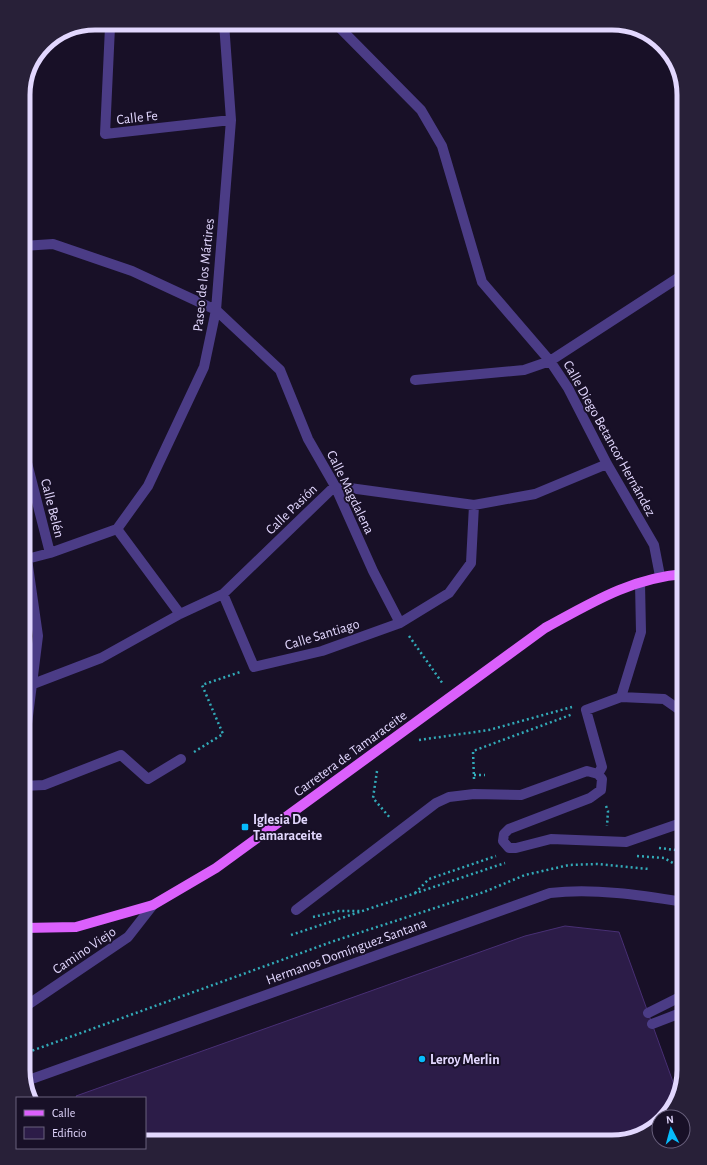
<svg xmlns="http://www.w3.org/2000/svg" width="707" height="1165" font-family="'Alegreya Sans',sans-serif">
<style>
.building{fill:#2c1c48;stroke:#482f74}
.lines{fill:none;stroke-linecap:round;stroke-linejoin:round}
.path{stroke:#32aab8;stroke-width:2.5;stroke-dasharray:2 3;stroke-linecap:butt}
.minor{stroke:#4b3c86;stroke-width:10}
.major{stroke:#db60fc;stroke-width:10}
.poi-dot{fill:#07bbfb;stroke:#181027;stroke-width:1.5}
.labels{text-anchor:middle;stroke-width:4;stroke-linejoin:round;paint-order:stroke}
.street-label{font-size:14px;fill:#e2d7fe;stroke:#181027}
.poi-label{font-size:14px;font-weight:bold;fill:#e2d7fe;stroke:#181027;text-anchor:start}
.rim{fill:none;stroke:#e2d7fe;stroke-width:5}
</style>
<rect width="100%" height="100%" fill="#181027"/>
<path class="building" d="M565,926l54,6 58,161 -5,17 -8,7h-5v4l-15,14 -32,7h-467v-44h-68l-1,-2 449,-160z"/>
<g class="lines">
<path class="path" d="M409,636l34,48
M419,740l70,-10 83,-23
M194,752l29,-18 -21,-49 38,-13
M377,771l-4,27 18,21
M474,775h11
M474,779l-1,-28 100,-37
M606,806l2,5 -1,15
M659,848l25,3
M637,856l27,2 20,11
M415,893l14,-14 67,-23
M313,917l26,-6h21
M291,935l214,-72
M23,1054l311,-113 150,-49 41,-17 44,-10 28,-1 52,5"/>
<path class="minor" d="M335,23l86,87 21,36 40,136 68,79 18,27 39,76 47,81 6,31
M110,27l-5,107 126,-14
M23,246l30,-2 79,27 84,39 64,60 28,69 27,47 38,85 27,52
M415,380l109,-10 26,-9 134,-87
M23,447l27,106
M117,529l63,85
M23,560l27,-7 67,-24 31,-43 56,-119 12,-57 15,-190 -7,-97
M640,583l1,49 -20,65 43,2 20,14
M223,594l31,73 68,-16 78,-28 49,-30 22,-30 3,-58
M23,685l10,-1 68,-26 79,-44 43,-20 112,-108 139,19 61,-11 72,-30
M23,756l15,-120 -11,-77
M598,774l4,-7 -16,-57 35,-13
M23,786l21,-1 77,-30 27,24 33,-20
M296,910l140,-107 13,-6 25,-3 47,1 66,-24 11,3 4,5 -1,11 -11,8 -81,31 -5,5 -1,7 6,7h7l35,-9 75,3 58,-20
M23,1008l105,-71 25,-32
M648,1013l32,-16 4,-4
M652,1024l26,-10 6,-5
M26,1081l524,-188c44,-5 90,2 134,9"/>
<path class="major" d="M23,928l53,-1 77,-22 63,-37 329,-240c46,-25 86,-50 139,-54"/>
</g>
<g class="poi-dot">
<rect x="241" y="823" width="8" height="8" rx="2"/>
<circle cx="422" cy="1059" r="4"/>
</g>
<g class="labels">
<g class="street-label">
<text transform="translate(137 117) rotate(-6)" y="5">Calle Fe</text>
<text transform="translate(203 275) rotate(-84)" y="5">Paseo de los Mártires</text>
<text transform="translate(610 438) rotate(61)" y="5">Calle Diego Betancor Hernández</text>
<text transform="translate(351 492) rotate(64)" y="5">Calle Magdalena</text>
<text transform="translate(53 508) rotate(76)" y="5">Calle Belén</text>
<text transform="translate(291 509) rotate(-44)" y="5">Calle Pasión</text>
<text transform="translate(322 634) rotate(-17)" y="5">Calle Santiago</text>
<text transform="translate(350 753) rotate(-36)" y="5">Carretera de Tamaraceite</text>
<text transform="translate(84 950) rotate(-34)" y="5">Camino Viejo</text>
<text transform="translate(346 951) rotate(-20)" y="5">Hermanos Domínguez Santana</text>
</g>
<g class="poi-label">
<text x="253" y="824">Iglesia De<tspan x="253" dy="16">Tamaraceite</tspan></text>
<text x="430" y="1064">Leroy Merlin</text>
</g>
</g>
<path d="M0 0H707V1165H0ZM95 30H612A65 65 0 0 1 677 95V1070A65 65 0 0 1 612 1135H95A65 65 0 0 1 30 1070V95A65 65 0 0 1 95 30Z" fill="#282038" fill-rule="evenodd"/>
<path class="rim" d="M95 30H612A65 65 0 0 1 677 95V1070A65 65 0 0 1 612 1135H95A65 65 0 0 1 30 1070V95A65 65 0 0 1 95 30Z"/>
<rect x="16" y="1097" width="130" height="52" fill="#181027" stroke="#69607d"/>
<rect x="24" y="1110" width="20" height="6" fill="#db60fc" stroke="#69607d"/>
<text x="52" y="1117" font-size="12" fill="#e2d7fe">Calle</text>
<rect x="24" y="1127" width="20" height="12" fill="#2c1c48" stroke="#69607d"/>
<text x="52" y="1137" font-size="12" fill="#e2d7fe">Edificio</text>
<g transform="translate(671 1129) rotate(354)"><circle r="19" fill="#181027" stroke="#69607d"/>
<path d="M0-3L7 15L0 10L-7 15Z" fill="#07bbfb"/>
<text y="-6" font-size="11" font-weight="bold" text-anchor="middle" fill="#e2d7fe">N</text>
</g>
</svg>
